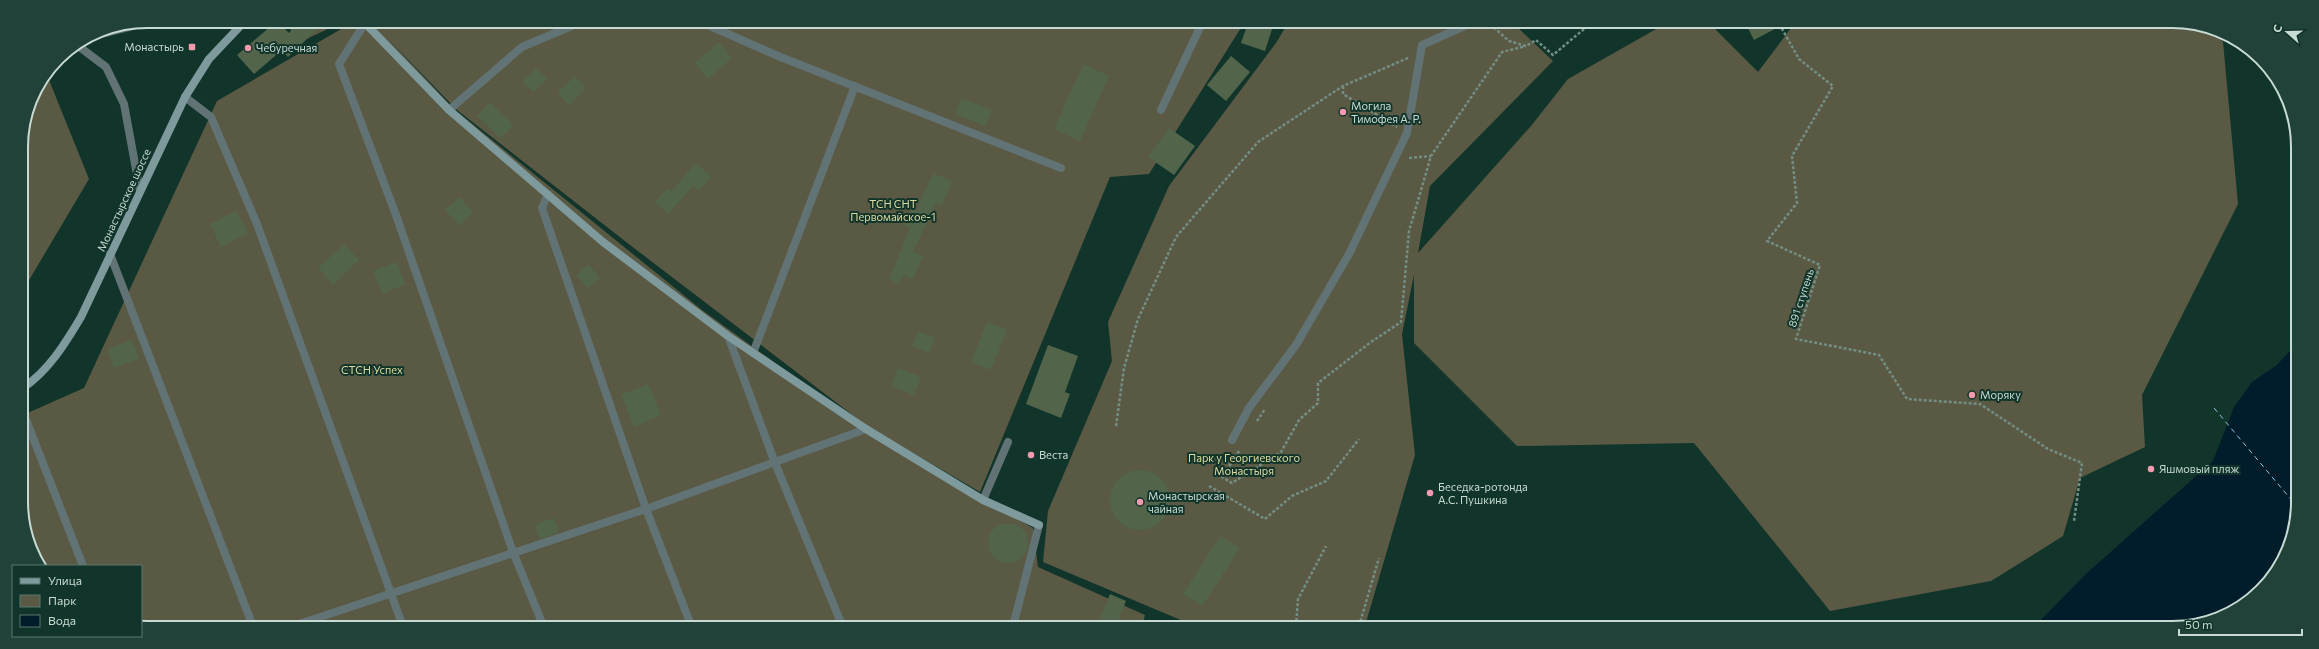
<svg xmlns="http://www.w3.org/2000/svg" width="2319" height="649" font-family="Commissioner,sans-serif">
<style>
.green{fill:#5a5944}
.water{fill:#011c2b}
.lines{fill:none;stroke-linecap:round;stroke-linejoin:round}
.ferry{stroke:#90c6e9;stroke-width:1;stroke-dasharray:5 4;stroke-linecap:butt}
.building{fill:#52654b}
.path{stroke:#738e85;stroke-width:2.5;stroke-dasharray:3 2;stroke-linecap:butt}
.lane{stroke:#627375;stroke-width:8}
.street{stroke:#627375;stroke-width:8}
.secondary{stroke:#7f9a9d;stroke-width:8}
.poi-dot{fill:#f29aae;stroke:#12352b;stroke-width:1.5}
.labels{text-anchor:middle;stroke-width:4;stroke-linejoin:round;paint-order:stroke}
.poi-label{font-size:11px;fill:#c7dad3;stroke:#12352b;text-anchor:start}
.street-label{font-size:11px;fill:#c7dad3;stroke:#12352b}
.park-label{font-size:11px;fill:#dedaa0;stroke:#12352b}
.rim{fill:none;stroke:#c7dad3;stroke-width:2}
</style>
<rect width="100%" height="100%" fill="#12352b"/>
<path class="green" d="M284,21h61l-45,21z
M355,21l889,2 -95,151 -39,3 -130,315 -113,-66 -237,-181 -173,-135 -72,-74 70,74 247,200 172,125 159,93 5,39 107,48 -3,11 -1001,-2v-58h-101l-6,-8 -11,-31v-112l61,-27 133,-287z
M1288,23l226,1 39,37 -123,125 -12,67 113,-127 37,-47 97,-55h45l48,48 36,-48 411,1 18,17 15,162 -96,191 3,52 -65,31 -17,58 -72,45 -161,30 -136,-168 -177,3 -103,-103v-68l-12,59 13,121 -50,171h-170l-152,-64 5,-51 64,-150 -4,-39 61,-136 107,-143z
M47,75l42,104 -67,113 -1,-153 10,-41z"/>
<path class="water" d="M2295,345l-1,190 -13,30 -26,32 -35,22 -40,9 -146,-1 53,-54 126,-112 21,-54 18,-25 25,-17z"/>
<g class="lines">
<path class="ferry" d="M2214,408l80,95"/>
</g>
<path class="building" d="M277,21l12,12 10,-12h27l-38,36 -6,-7 -28,24 -17,-19z
M1248,23h26l-9,28 -24,-8z
M1746,24h38l-30,16z
M719,42l13,16 -24,21 -13,-16z
M1231,56l19,16 -24,29 -19,-16z
M1083,64l26,12 -29,65 -26,-12z
M536,68l11,11 -14,13 -11,-11z
M575,76l11,12 -17,17 -12,-12z
M961,98l31,12 -6,16 -31,-12z
M490,102l24,23 -13,13 -24,-22z
M1169,128l26,18 -21,29 -26,-18z
M695,163l16,13 -12,15 -6,-5 -25,28 -13,-12 12,-14 4,4z
M933,173l19,8 -10,24 -6,-2 -23,49 10,4 -10,23 -10,-4 -4,9 -10,-5 21,-51 -6,-2 8,-17 4,2z
M459,197l15,15 -14,14 -15,-16z
M236,211l12,22 -27,14 -11,-23z
M344,244l15,16 -26,25 -15,-17z
M397,262l8,22 -23,10 -9,-23z
M588,264l12,14 -12,10 -12,-13z
M987,322l20,8 -16,40 -20,-8z
M918,331l17,7 -6,15 -17,-7z
M132,340l7,19 -25,9 -7,-19z
M1048,345l30,11 -13,36 5,2 -9,24 -35,-14z
M898,368l23,9 -7,18 -23,-9z
M648,384l13,31 -27,12 -13,-32z
M1110 500a30 30 0 1 1 60 0a30 30 0 1 1-60 0Z
M554,518l5,14 -20,7 -4,-14z
M988 543a20 20 0 1 1 40 0a20 20 0 1 1-40 0Z
M1220,536l20,12 -38,58 -19,-12z
M1110,594l16,7 -10,25h-19z"/>
<g class="lines">
<path class="path" d="M1490,24l19,17 17,5 10,-6 17,15 37,-31
M1783,24l-2,3 18,32 34,27 -41,70 5,47 -30,38 53,24 -24,74 83,16 28,44 73,5 68,45 34,14 -8,58
M1343,86v8l54,33
M1409,158l22,-2
M1257,421l8,-12
M1116,426l8,-58 14,-49 38,-82 82,-95 85,-56 65,-28
M1239,451l-17,26 10,6 49,-31 18,-32 19,-17v-20l53,-41 30,-20 8,-91 22,-75 71,-104 24,-6
M1209,486l56,33 27,-23 34,-15 33,-42
M1296,626l2,-27 28,-53
M1359,626l20,-68"/>
<path class="lane" d="M701,22l77,34 283,112
M89,37l63,-16
M77,45l29,22 18,37 16,87
M1161,110l41,-87
M110,254l142,370
M753,353l102,-267
M23,412l60,154
M1232,440l17,-32 47,-63 53,-91 58,-121 15,-88 47,-21
M983,500l25,-58"/>
<path class="street" d="M365,23l-26,41 57,151 117,337 30,73
M185,97l26,20 46,107 145,400
M449,110l73,-63 59,-25
M548,194l-6,14 104,301 45,116
M728,336l47,127 67,162
M299,624l347,-115 220,-80
M1013,626l26,-101"/>
<path class="secondary" d="M363,21l86,89 154,132 125,94 138,93 117,71 56,25
M23,388c26,-18 42,-44 58,-71l104,-220 24,-38 36,-38"/>
</g>
<g class="poi-dot">
<rect x="188" y="43" width="8" height="8" rx="2"/>
<circle cx="248" cy="48" r="4"/>
<circle cx="1343" cy="112" r="4"/>
<circle cx="1972" cy="395" r="4"/>
<circle cx="1031" cy="455" r="4"/>
<circle cx="2151" cy="469" r="4"/>
<circle cx="1430" cy="493" r="4"/>
<circle cx="1140" cy="502" r="4"/>
</g>
<g class="labels">
<g class="poi-label">
<text x="184" y="51" text-anchor="end">Монастырь</text>
<text x="256" y="52">Чебуречная</text>
<text x="1351" y="110">Могила<tspan x="1351" dy="13">Тимофея А. Р.</tspan></text>
<text x="1980" y="399">Моряку</text>
<text x="1039" y="459">Веста</text>
<text x="2159" y="473">Яшмовый пляж</text>
<text x="1438" y="491">Беседка-ротонда<tspan x="1438" dy="13">А.С. Пушкина</tspan></text>
<text x="1148" y="500">Монастырская<tspan x="1148" dy="13">чайная</tspan></text>
</g>
<g class="street-label">
<text transform="translate(124 200) rotate(-65)" y="4">Монастырское шоссе</text>
<text transform="translate(1801 298) rotate(-72)" y="4">891 ступень</text>
</g>
<g class="park-label">
<text x="893" y="208">ТСН СНТ<tspan x="893" dy="13">Первомайское-1</tspan></text>
<text x="372" y="374">СТСН Успех</text>
<text x="1244" y="462">Парк у Георгиевского<tspan x="1244" dy="13">Монастыря</tspan></text>
</g>
</g>
<path d="M0 0H2319V649H0ZM147 28H2172A119 119 0 0 1 2291 147V502A119 119 0 0 1 2172 621H147A119 119 0 0 1 28 502V147A119 119 0 0 1 147 28Z" fill="#204238" fill-rule="evenodd"/>
<path class="rim" d="M147 28H2172A119 119 0 0 1 2291 147V502A119 119 0 0 1 2172 621H147A119 119 0 0 1 28 502V147A119 119 0 0 1 147 28Z"/>
<rect x="12" y="565" width="130" height="72" fill="#12352b" stroke="#5a776e"/>
<rect x="20" y="578" width="20" height="6" fill="#7f9a9d" stroke="#5a776e"/>
<text x="48" y="585" font-size="12" fill="#c7dad3">Улица</text>
<rect x="20" y="595" width="20" height="12" fill="#5a5944" stroke="#5a776e"/>
<text x="48" y="605" font-size="12" fill="#c7dad3">Парк</text>
<rect x="20" y="615" width="20" height="12" fill="#011c2b" stroke="#5a776e"/>
<text x="48" y="625" font-size="12" fill="#c7dad3">Вода</text>
<g transform="translate(2287 32) rotate(290)" stroke="#12352b" stroke-width="3" paint-order="stroke">
<path d="M0-3L7 15L0 10L-7 15Z" fill="#c7dad3"/>
<text y="-6" font-size="11" font-weight="bold" text-anchor="middle" fill="#c7dad3">С</text>
</g>
<path d="M2179 629v6h123v-6" fill="none" stroke="#c7dad3" stroke-width="2"/>
<text x="2185" y="629" font-size="12" fill="#c7dad3" stroke="#12352b" stroke-width="3" paint-order="stroke">50 m</text>
</svg>
